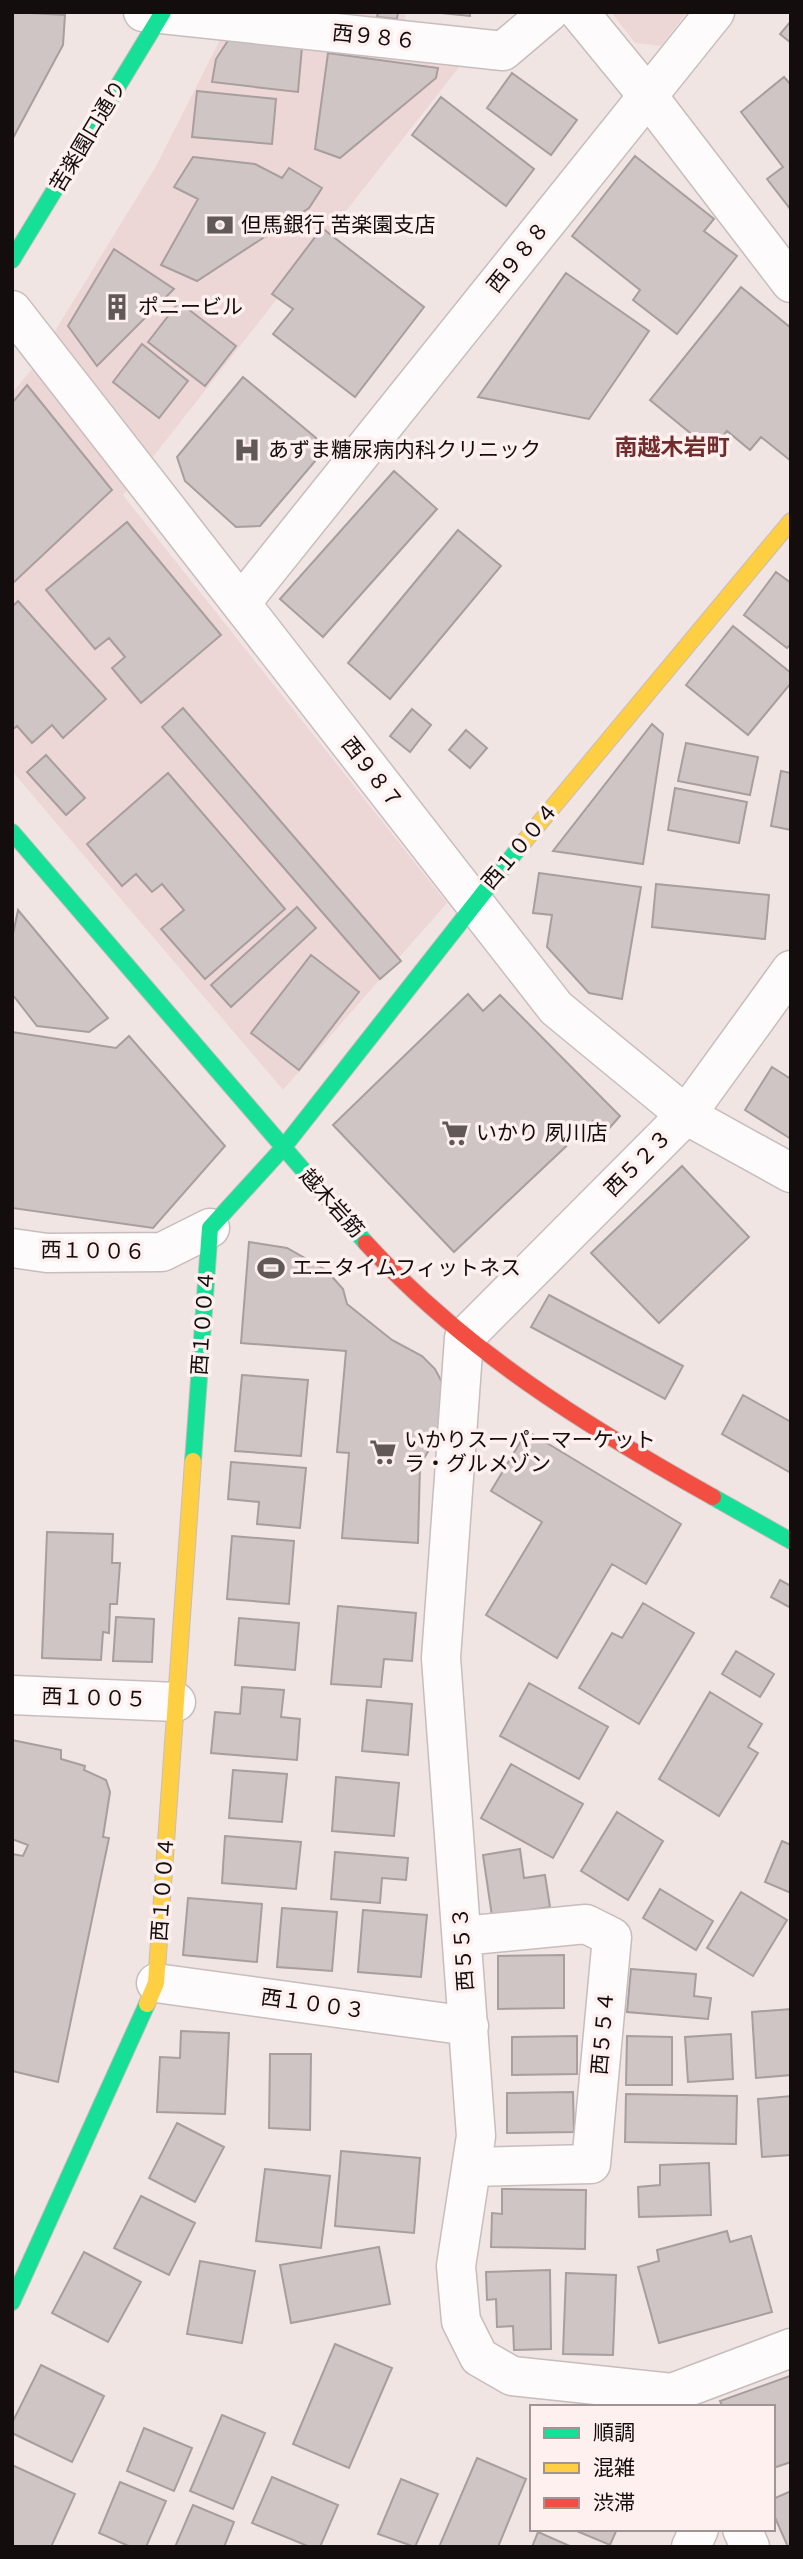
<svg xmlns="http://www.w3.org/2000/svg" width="803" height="2559" font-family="'Noto Sans','Noto Sans JP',sans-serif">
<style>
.built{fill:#edd7d6}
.building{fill:#cec5c4;stroke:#a79e9d;stroke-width:2}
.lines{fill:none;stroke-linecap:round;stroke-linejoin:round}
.street-casing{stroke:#c7bdbd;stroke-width:41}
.fast-casing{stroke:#c7bdbd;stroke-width:18}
.slow-casing{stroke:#c7bdbd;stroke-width:18}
.jam-casing{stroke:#c7bdbd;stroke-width:18}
.street{stroke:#fdfbfb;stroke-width:38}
.fast{stroke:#16e098;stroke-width:16}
.slow{stroke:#ffcf43;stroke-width:16}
.jam{stroke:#f24e42;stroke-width:16}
.labels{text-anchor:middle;stroke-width:7;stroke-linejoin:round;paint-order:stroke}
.street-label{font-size:21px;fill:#140d0d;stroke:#fdf0ef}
.poi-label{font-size:21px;fill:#140d0d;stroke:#fdf0ef;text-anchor:start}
.neighbourhood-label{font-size:23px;font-weight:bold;fill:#732c2d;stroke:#fdf0ef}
</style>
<rect width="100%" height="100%" fill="#f1e5e4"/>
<path class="built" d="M234,12h172l-1,7 55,47 -337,429 324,408 -164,187 -271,-319v-378l19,-23 124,-202z
M611,12h76l-26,34 -26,-3z"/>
<path class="building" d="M12,12l53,3 -2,30 -50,93z
M378,12h20l-1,7 -20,-2z
M431,12h39v4z
M791,21v22l-11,-9z
M229,39l73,8 -4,45 -86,-10 4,-23z
M328,53l110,15 -2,10 -96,80 -25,-9z
M512,73l65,47 -26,35 -64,-47z
M784,77l7,8v125l-24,-31 16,-12 -42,-55z
M197,91l79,8 -4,45 -80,-7z
M441,97l93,72 -28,37 -94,-71z
M635,156l79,63 -10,12 33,25 -60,78 -44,-34 7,-10 -68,-54z
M193,157l62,7 27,14 7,-10 33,20 -13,20 -112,73 -36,-16 37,-66 -24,-12z
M322,228l102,79 -69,90 -82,-63 20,-25 -21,-15z
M114,249l60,40 -77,77 -29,-40z
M566,273l83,58 -60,88 -111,-22z
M741,287l50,41v133l-30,-24 -11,13 -23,-19 -16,19 -61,-50z
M179,302l57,44 -31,40 -57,-44z
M142,344l46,37 -29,37 -46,-36z
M243,377l84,70 -67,79 -24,1 -51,-46 -8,-24z
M27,385l85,105 -100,94v-181z
M394,471l43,38 -114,128 -43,-38z
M127,522l94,113 -80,68 -29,-35 13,-11 -16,-19 -14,11 -49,-59z
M458,530l43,36 -111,133 -42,-36z
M776,572l15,11v61l-4,4 -43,-33z
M18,601l88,98 -43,39 -11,-13 -20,18 -15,-17 -5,4v-123z
M733,626l58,47v10l-43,52 -62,-50z
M183,708l218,253 -21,18 -218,-252z
M412,709l19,16 -21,27 -20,-16z
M652,724l11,10 -20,130 -90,-13z
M466,730l21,18 -17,20 -21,-18z
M686,743l72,14 -8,38 -72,-14z
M46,755l39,43 -19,17 -39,-43z
M781,771l10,2v57l-20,-4z
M168,773l117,136 -80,70 -44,-50 23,-19 -22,-26 -10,8 -16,-18 -14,12 -35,-42z
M675,788l72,14 -8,41 -71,-13z
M539,873l102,14 -19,112 -33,-6 -42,-46 5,-32 -19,-2z
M656,884l113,11 -4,44 -113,-12z
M297,907l19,21 -85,79 -20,-22z
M18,910l90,108 -19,14 -52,-6 -25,-32v-55z
M311,955l48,37 -60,78 -48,-37z
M468,994l15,17 17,-16 120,121 -15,17 -12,-12 -139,131 -121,-127z
M12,1032l104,16 13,-12 96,110 -72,82 -141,-20z
M772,1067l19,12v60l-46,-29z
M682,1166l67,71 -90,86 -68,-70z
M249,1242l38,6 39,22 17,19 4,15 45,36 30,16 13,13 9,17 1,37 -25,42 -2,78 -76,-5 7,-85 -12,-1 9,-101 -105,-8z
M549,1295l134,71 -18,33 -134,-72z
M242,1375l66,5 -7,76 -66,-5z
M743,1395l48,27v51l-69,-39z
M527,1431l154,93 -35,60 -34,-20 -55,94 -71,-43 56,-93 -51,-31z
M231,1462l75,6 -6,60 -43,-4 2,-22 -31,-3z
M47,1532l66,2 -1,29h8l-3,41h-7l-1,29 -6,-1 -2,28 -59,-2z
M232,1536l62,5 -5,63 -62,-5z
M780,1580l11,6v22l-20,-11z
M643,1603l51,30 -55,91 -60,-36 33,-55 10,5z
M338,1606l78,7 -4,48 -28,-2 -3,28 -50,-3z
M116,1617l38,2 -2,43 -39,-1z
M239,1618l60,5 -4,47 -60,-5z
M736,1651l38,23 -14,23 -38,-23z
M529,1683l79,44 -29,52 -79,-43z
M242,1687l42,3 -3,27 19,2 -3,41 -86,-7 4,-41 25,2z
M710,1692l52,32 -14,23 10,6 -39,63 -60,-37z
M367,1700l45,4 -4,51 -46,-4z
M12,1740l49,10v9l24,7 -1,4 22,10 4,12 -7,45 6,1 -51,244 -46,-11v-217l11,2 5,-11 -16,-6z
M511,1764l72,40 -30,54 -72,-40z
M233,1770l54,4 -5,48 -53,-4z
M336,1777l63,6 -5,53 -62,-5z
M617,1812l46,29 -35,59 -47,-29z
M225,1836l76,6 -5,47 -74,-6z
M782,1841l9,4v48l-26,-11z
M520,1849l4,29 21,-3 5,32 -58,9 -9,-61z
M335,1852l73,6 -2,22 -24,-2 -2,25 -49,-4z
M660,1889l53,32 -17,29 -53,-32z
M741,1892l46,28 -34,56 -46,-28z
M188,1898l74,6 -5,58 -74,-7z
M282,1908l55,4 -5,59 -55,-4z
M363,1910l64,5 -6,62 -63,-5z
M564,1955v53l-66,1v-53z
M631,1969l65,5 -2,22 17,2 -3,21 -81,-7z
M791,2009v66l-35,3 -4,-66z
M181,2031l48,2 -4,81 -68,-2 3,-55 20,1z
M731,2034l2,45 -45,3 -3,-45z
M577,2036v38l-65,1v-38z
M627,2036l45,1v48h-46z
M270,2054h41l-1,76 -41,-2z
M573,2092l1,40 -67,1v-40z
M626,2094l111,2 -1,48 -111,-2z
M791,2096v59l-29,2 -4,-58z
M177,2123l47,24 -29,55 -46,-24z
M341,2151l79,7 -6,75 -79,-7z
M709,2163l2,52 -72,2 -1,-30 22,-2v-20z
M265,2169l65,7 -9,72 -65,-7z
M502,2189l84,1 -1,59 -94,-2 1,-34 10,1z
M141,2196l54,27 -26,52 -55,-27z
M727,2231l3,11 21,-6 21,76 -113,31 -21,-76 21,-6 -2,-11z
M379,2247l11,57 -99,19 -11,-58z
M84,2252l57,30 -33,60 -56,-29z
M200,2261l55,10 -13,72 -55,-9z
M550,2270l1,79 -37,1 -1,-24 -16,1 -1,-28 -9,1 -1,-28z
M566,2273l50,2 -3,80 -50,-1z
M335,2344l57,24 -43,100 -56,-24z
M41,2365l63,31 -32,66 -60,-29v-10z
M790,2376l1,86 -18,6v-61h-50l-3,-6z
M222,2415l43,18 -32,76 -43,-18z
M144,2428l48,20 -18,43 -47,-20z
M477,2458l49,21 -28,68h-59z
M12,2465l63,29 -24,53h-39z
M272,2477l66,28 -18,42h-10l-58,-24z
M401,2479l37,15 -23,53 -37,-13z
M120,2482l46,19 -20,46h-15l-32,-14z
M791,2491v56h-3l-15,-34v-14z
M193,2505l41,17 -10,25h-49z
M572,2529h45l-7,16z
M538,2532l34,15h-40z"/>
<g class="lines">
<defs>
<path id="street" d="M143,12l360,39 46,-39
M579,12l68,83 144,188
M12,310l544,698 130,107 105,58
M241,603l474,-591
M12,1248l35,5 115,-1 48,-24
M12,1695l164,7
M462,1936l124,-12 26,13 -21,227 -118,3
M156,1983l313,43
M672,2393l-160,-17 -33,-19 -18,-36 -5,-55 20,-130 -35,-478 23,-320 222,-223 105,-145
M677,2407l-5,-14 119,-45
M742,2529l8,18
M691,2547l8,-18"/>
<path id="fast" d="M12,260l151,-248
M12,832l354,411
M193,1461l17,-233 73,-80 239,-304
M713,1497l78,44
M12,2302l135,-298"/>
<path id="slow" d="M522,844l269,-323
M147,2004l9,-21 37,-522"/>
<path id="jam" d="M366,1243c99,108 220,183 347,254"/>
</defs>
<use href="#street" class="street-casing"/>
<use href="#fast" class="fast-casing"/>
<use href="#slow" class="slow-casing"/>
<use href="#jam" class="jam-casing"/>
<use href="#street" class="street"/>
<use href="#fast" class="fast"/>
<use href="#slow" class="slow"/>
<use href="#jam" class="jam"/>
</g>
<defs>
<symbol id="bank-bare" viewBox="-9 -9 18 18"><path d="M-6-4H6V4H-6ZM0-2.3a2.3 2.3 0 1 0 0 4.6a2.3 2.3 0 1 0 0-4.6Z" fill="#615958" stroke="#fdf0ef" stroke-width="2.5" paint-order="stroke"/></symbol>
<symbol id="building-bare" viewBox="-9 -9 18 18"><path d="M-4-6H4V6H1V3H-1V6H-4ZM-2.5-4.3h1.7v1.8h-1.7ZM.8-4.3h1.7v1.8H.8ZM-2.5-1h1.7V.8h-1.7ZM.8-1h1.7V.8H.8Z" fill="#615958" stroke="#fdf0ef" stroke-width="2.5" paint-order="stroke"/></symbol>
<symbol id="hospital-bare" viewBox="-9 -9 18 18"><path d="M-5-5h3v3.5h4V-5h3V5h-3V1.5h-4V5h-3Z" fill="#615958" stroke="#fdf0ef" stroke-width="2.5" paint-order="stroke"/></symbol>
<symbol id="supermarket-bare" viewBox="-9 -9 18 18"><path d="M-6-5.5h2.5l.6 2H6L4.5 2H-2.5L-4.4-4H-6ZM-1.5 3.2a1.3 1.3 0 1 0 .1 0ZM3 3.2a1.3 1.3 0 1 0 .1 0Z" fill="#615958" stroke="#fdf0ef" stroke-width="2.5" paint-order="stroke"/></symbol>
<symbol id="stadium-bare" viewBox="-9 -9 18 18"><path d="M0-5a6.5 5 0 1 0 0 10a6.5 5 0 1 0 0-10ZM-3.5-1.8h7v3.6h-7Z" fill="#615958" stroke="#fdf0ef" stroke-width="2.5" paint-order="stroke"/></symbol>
</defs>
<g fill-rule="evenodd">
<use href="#bank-bare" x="201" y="206" width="38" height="38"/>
<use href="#building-bare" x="98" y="288" width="38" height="38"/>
<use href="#hospital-bare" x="228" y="431" width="38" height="38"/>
<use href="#supermarket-bare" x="436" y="1114" width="38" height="38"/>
<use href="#stadium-bare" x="252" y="1249" width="38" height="38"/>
<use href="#supermarket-bare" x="364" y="1433" width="38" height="38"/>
</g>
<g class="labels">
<g class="street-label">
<text transform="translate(374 37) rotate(6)" y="7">西９８６</text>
<text transform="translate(88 136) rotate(-59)" y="7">苦楽園口通り</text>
<text transform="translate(518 257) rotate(-51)" y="7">西９８８</text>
<text transform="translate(372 773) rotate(52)" y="7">西９８７</text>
<text transform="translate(520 846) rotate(-50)" y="7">西１００４</text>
<text transform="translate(638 1163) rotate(-45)" y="7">西５２３</text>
<text transform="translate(332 1203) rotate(48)" y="7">越木岩筋</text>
<text transform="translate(93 1251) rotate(1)" y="7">西１００６</text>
<text transform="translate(203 1323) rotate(-86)" y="7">西１００４</text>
<text transform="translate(94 1698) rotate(2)" y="7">西１００５</text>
<text transform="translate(163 1889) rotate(-86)" y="7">西１００４</text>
<text transform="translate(463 1949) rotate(-94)" y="7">西５５３</text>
<text transform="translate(313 2004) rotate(8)" y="7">西１００３</text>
<text transform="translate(603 2033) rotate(-85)" y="7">西５５４</text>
</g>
<g class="poi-label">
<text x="241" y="232">但馬銀行 苦楽園支店</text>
<text x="138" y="314">ポニービル</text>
<text x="268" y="457">あずま糖尿病内科クリニック</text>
<text x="476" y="1140">いかり 夙川店</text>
<text x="292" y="1275">エニタイムフィットネス</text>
<text x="404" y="1447">いかりスーパーマーケット<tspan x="404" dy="24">ラ・グルメゾン</tspan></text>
</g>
<g class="neighbourhood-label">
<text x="672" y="455">南越木岩町</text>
</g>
</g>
<rect width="803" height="2559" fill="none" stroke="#140d0d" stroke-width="28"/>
<rect x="530" y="2405" width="245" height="126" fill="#fdf0ef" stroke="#a09595" stroke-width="2"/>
<rect x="544" y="2428" width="35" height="10" fill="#16e098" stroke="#a09595" stroke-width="2"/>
<text x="593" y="2440" font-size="21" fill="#140d0d">順調</text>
<rect x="544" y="2463" width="35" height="10" fill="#ffcf43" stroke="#a09595" stroke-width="2"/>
<text x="593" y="2475" font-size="21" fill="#140d0d">混雑</text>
<rect x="544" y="2498" width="35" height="10" fill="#f24e42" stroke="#a09595" stroke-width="2"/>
<text x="593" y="2510" font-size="21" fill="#140d0d">渋滞</text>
</svg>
